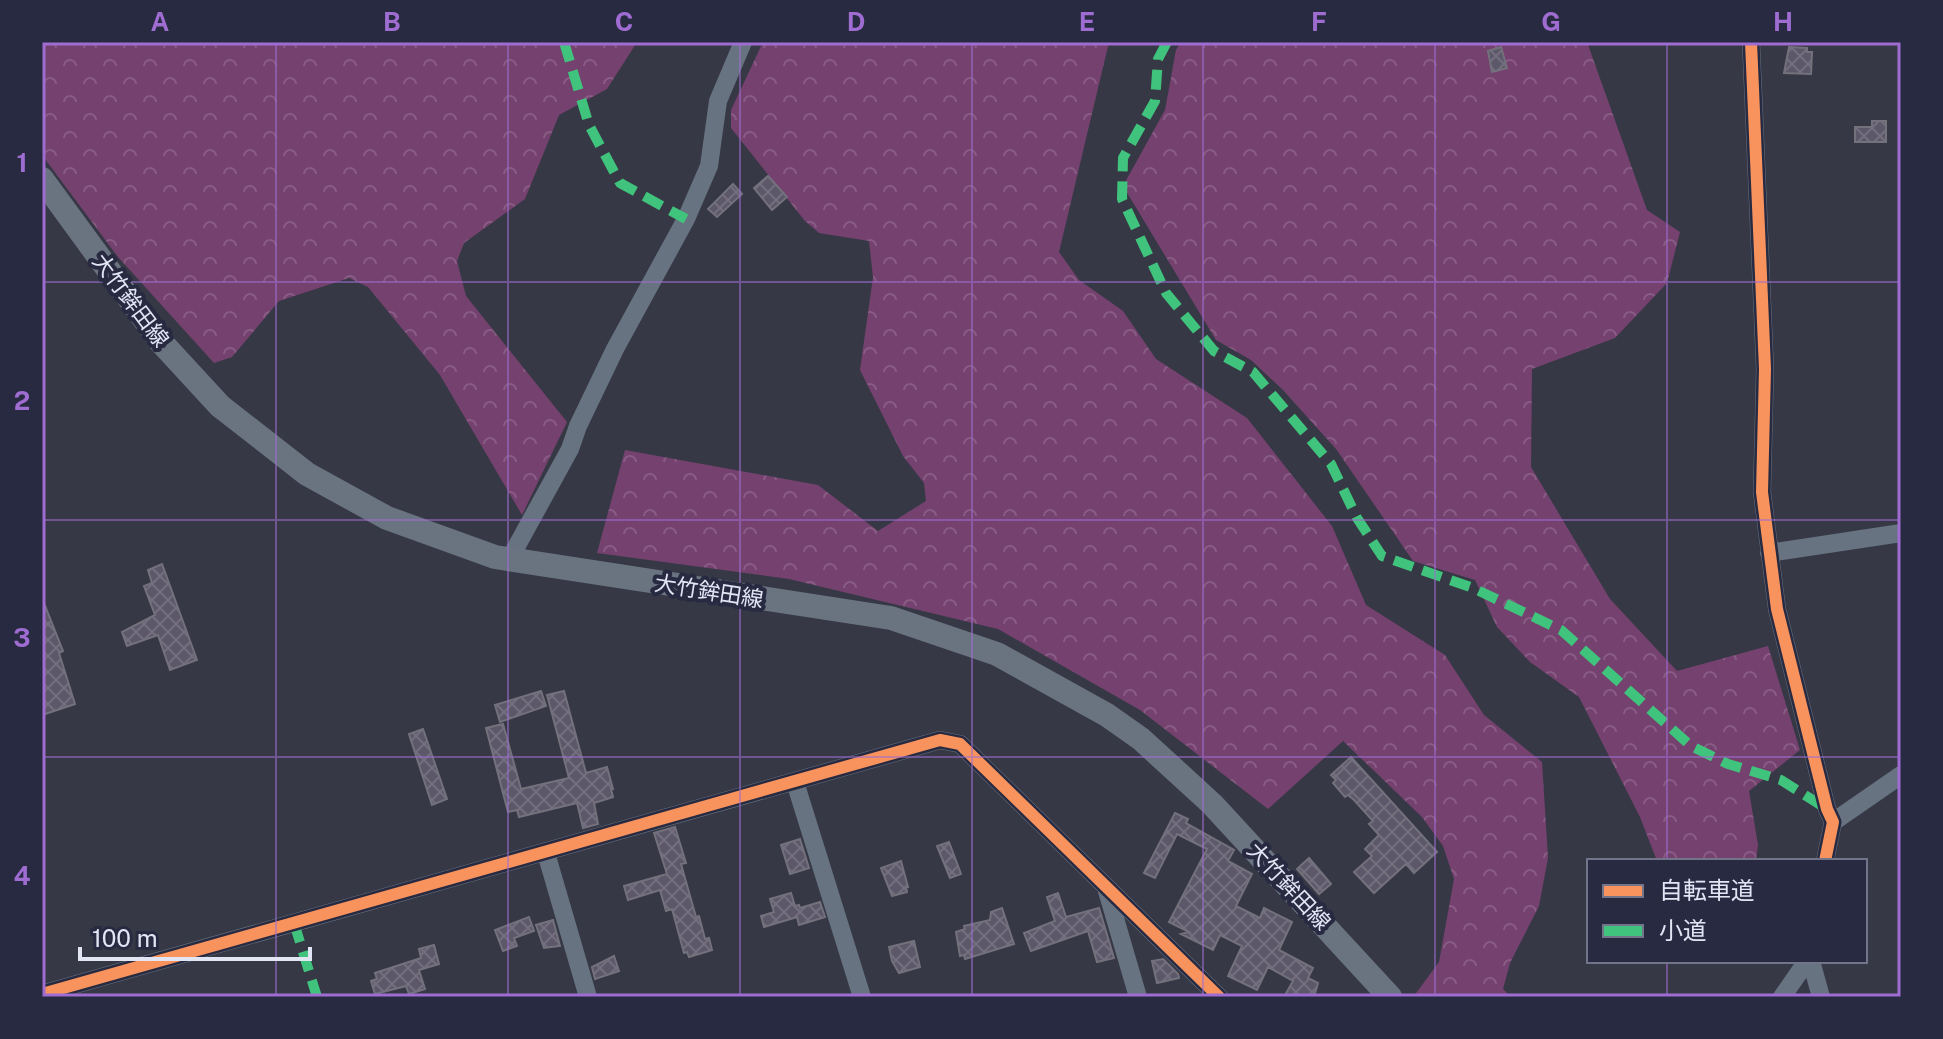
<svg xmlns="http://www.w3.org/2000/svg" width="1943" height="1039" font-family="'Public Sans','Noto Sans JP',sans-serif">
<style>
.forest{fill:url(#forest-crowns)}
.building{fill:url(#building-cross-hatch);stroke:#73717c;stroke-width:2}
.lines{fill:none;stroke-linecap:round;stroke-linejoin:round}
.minor{stroke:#677380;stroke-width:18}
.major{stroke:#6a7481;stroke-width:24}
.quiet{stroke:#40c37c;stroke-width:10;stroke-dasharray:20 10;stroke-linecap:butt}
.cycleway-casing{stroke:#272a41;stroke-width:17}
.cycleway{stroke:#f8935d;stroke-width:12}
.grid{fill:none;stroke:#9f6dd2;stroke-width:2;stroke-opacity:0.55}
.labels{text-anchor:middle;stroke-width:8;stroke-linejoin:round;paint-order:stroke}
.street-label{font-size:22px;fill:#e2e5f4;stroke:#272a41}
.neatline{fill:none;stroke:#9f6dd2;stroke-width:3}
.grid-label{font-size:26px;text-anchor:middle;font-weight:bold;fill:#9f6dd2}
</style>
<defs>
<pattern id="forest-crowns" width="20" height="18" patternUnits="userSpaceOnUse" patternTransform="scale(2)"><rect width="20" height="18" fill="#75416f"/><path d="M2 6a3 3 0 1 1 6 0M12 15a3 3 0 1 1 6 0" fill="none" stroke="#885c84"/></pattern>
<pattern id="building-cross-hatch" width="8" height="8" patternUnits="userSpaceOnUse" patternTransform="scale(2)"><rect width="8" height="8" fill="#5c5769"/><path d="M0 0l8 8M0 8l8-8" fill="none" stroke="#736f7f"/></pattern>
</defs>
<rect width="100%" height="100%" fill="#373845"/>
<path class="forest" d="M42,42h595l-30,47 -48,26 -34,84 -61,44 -7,18 9,35 101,126 -45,93 -82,-140 -72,-88 -19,-9 -70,23 -47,56 -18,6 -96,-106 -76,-102z
M763,42h346l-50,210 20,28 44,31 33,48 91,59 85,108 34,79 79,50 39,60 58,47 6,96 -9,48 -29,57 -7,26 8,8 -97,-1 25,-34 15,-83 -11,-33 -21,-29 -79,-76 -75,68 -128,-99 -142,-81 -209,-50 -192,-26 28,-103 193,35 60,46 48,-30 -2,-18 -21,-27 -43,-86 13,-93 -4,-36 -50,-8 -14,-12 -74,-93v-18z
M1181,42h406l60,168 33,22 -13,51 -52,55 -83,31 -1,98 79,132 67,72 91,-25 32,104 -51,41 9,54 -2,16h-99l-17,-44 -61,-120 -49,-35 -33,-35 -22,-47 -62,-19 -77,-112 -53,-59 -32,-30 -35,-20 -93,-154 42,-76 11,-60z"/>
<path class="building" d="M1501,47l6,21 -15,4 -4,-21z
M1789,47l18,1v4h5l-1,22 -27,-1z
M1872,121h14v21h-31v-15h17z
M768,176l19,21 -15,13 -18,-22z
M733,184l9,10 -25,23 -9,-8z
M162,564l35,96 -27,10 -12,-35 -31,11 -5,-14 33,-17 -11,-29 8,-3 -4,-13z
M42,598l21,53 -4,2 16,51 -33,11z
M541,691l5,15 -46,16 -5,-17z
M564,691l22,82 21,-6 6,22h-2l2,8 -19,6 4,21 -15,4 -6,-25 -58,14 -2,-7 -9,2 -22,-84 17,-4 18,65 48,-11 -22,-83z
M423,729l24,70 -15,6 -23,-71z
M1351,757l86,95 -23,21 -8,-9 -32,29 -20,-21 18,-16 -7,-7 14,-14 -10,-11 4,-3 -19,-21 -6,-5 -3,2 -12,-14 3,-3 -5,-5z
M1175,813l13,6 -2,4 48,27 -6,11 24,13 -16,32 24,12 4,-10 28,14 -13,28 34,18 -5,10 10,5 -4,14h-30l9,-16 -25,-14 -11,23 -29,-14 14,-30 -22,-11 -7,15 -32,-16 8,-2 -20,-10 38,-73 -30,-15 -22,44 -11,-5z
M675,827l11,36 -5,1 15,53 3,-1 6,23 4,-1 3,12 -23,7 -2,-5 -3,1 -12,-44 -6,2 -6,-21 -32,10 -4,-14 43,-12 -13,-41z
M800,839l9,29 -19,6 -9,-29z
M949,842l12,32 -11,4 -13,-32z
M1309,858l22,26 -12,10 -22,-25z
M901,861l7,26h-2l1,5 -15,4 -11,-28z
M791,893l4,13 4,-1 1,3 20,-6 5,15 -26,8 -2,-8 -33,10 -3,-11 13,-4 -4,-13z
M1058,893l8,24 33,-9 15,50 -17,4 -9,-31 -57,20 -7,-18 31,-12 -8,-24z
M1002,908l12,36 -49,15 -1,-4 -4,1 -4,-24 9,-3 -1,-3 26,-6 1,-8z
M529,917l5,14 -20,7 3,8 -14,5 -8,-21z
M553,920l7,26 -16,2 -8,-23z
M914,941l6,26 -21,6 -7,-12 -3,-14z
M434,945l5,19 -20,6 6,19 -16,5 -3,-8 -31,8 -4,-13 6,-2 -2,-6 46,-15 -2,-9z
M614,956l5,15 -24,8 -3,-12z
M1163,959l15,15 1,4 -22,5 -5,-22z"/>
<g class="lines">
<path class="minor" d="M1751,42l14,327 -3,123 15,117 50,200 6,13 -8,39
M1769,553l132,-20
M509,560l61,-111 8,-23 37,-77 71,-130 23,-53 9,-65 25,-59
M795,782l67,215
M1833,822l68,-47
M546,853l42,144
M1107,891l31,106
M1811,961l10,36
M42,994l898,-254 20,4 259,253
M1782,997l25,-36"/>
<path class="major" d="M42,179l119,163 59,64 87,68 80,44 108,39 396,61 106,36 110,61 34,24 71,65 178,193"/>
<path class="quiet" d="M564,42l25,83 31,58 66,36
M1167,42l-9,17 -3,42 -32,57 -1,41 44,94 48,58 39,21 78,92 26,54 25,38 91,32 88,42 130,116 37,18 53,16 46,29
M294,923l23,74"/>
<defs>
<path id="cycleway" d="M1751,42l14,327 -3,123 15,117 50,200 6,13 -8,39
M42,994l898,-254 20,4 259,253"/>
</defs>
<use href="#cycleway" class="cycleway-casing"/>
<use href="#cycleway" class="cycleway"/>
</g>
<path class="grid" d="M276,42v955M508,42v955M740,42v955M972,42v955M1203,42v955M1435,42v955M1667,42v819M42,282h1859M42,520h1859M42,757h1859M1667,961v36"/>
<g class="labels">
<g class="street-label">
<text transform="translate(131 300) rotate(53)" y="8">大竹鉾田線</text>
<text transform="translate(709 591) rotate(9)" y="8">大竹鉾田線</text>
<text transform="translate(1289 886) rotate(47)" y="8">大竹鉾田線</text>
</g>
</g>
<rect width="1943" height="1039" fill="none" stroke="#272a41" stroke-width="88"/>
<rect x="1587" y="859" width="280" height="104" fill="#272a41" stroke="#727589" stroke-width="2"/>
<rect x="1603" y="885" width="40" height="12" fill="#f8935d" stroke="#727589" stroke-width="2"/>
<text x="1659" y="899" font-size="24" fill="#e2e5f4">自転車道</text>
<rect x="1603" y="925" width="40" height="12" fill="#40c37c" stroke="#727589" stroke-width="2"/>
<text x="1659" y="939" font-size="24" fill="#e2e5f4">小道</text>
<path d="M80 947v12h230v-12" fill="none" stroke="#e2e5f4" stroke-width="4"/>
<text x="92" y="947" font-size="24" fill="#e2e5f4" stroke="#272a41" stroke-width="6" paint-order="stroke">100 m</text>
<rect x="44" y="44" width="1855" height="951" class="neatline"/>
<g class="grid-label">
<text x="160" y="31">A</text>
<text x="392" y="31">B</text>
<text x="624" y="31">C</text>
<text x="856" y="31">D</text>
<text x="1087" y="31">E</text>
<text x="1319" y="31">F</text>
<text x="1551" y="31">G</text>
<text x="1783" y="31">H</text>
<text x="22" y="172">1</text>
<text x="22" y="410">2</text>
<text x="22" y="647">3</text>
<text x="22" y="885">4</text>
</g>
</svg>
